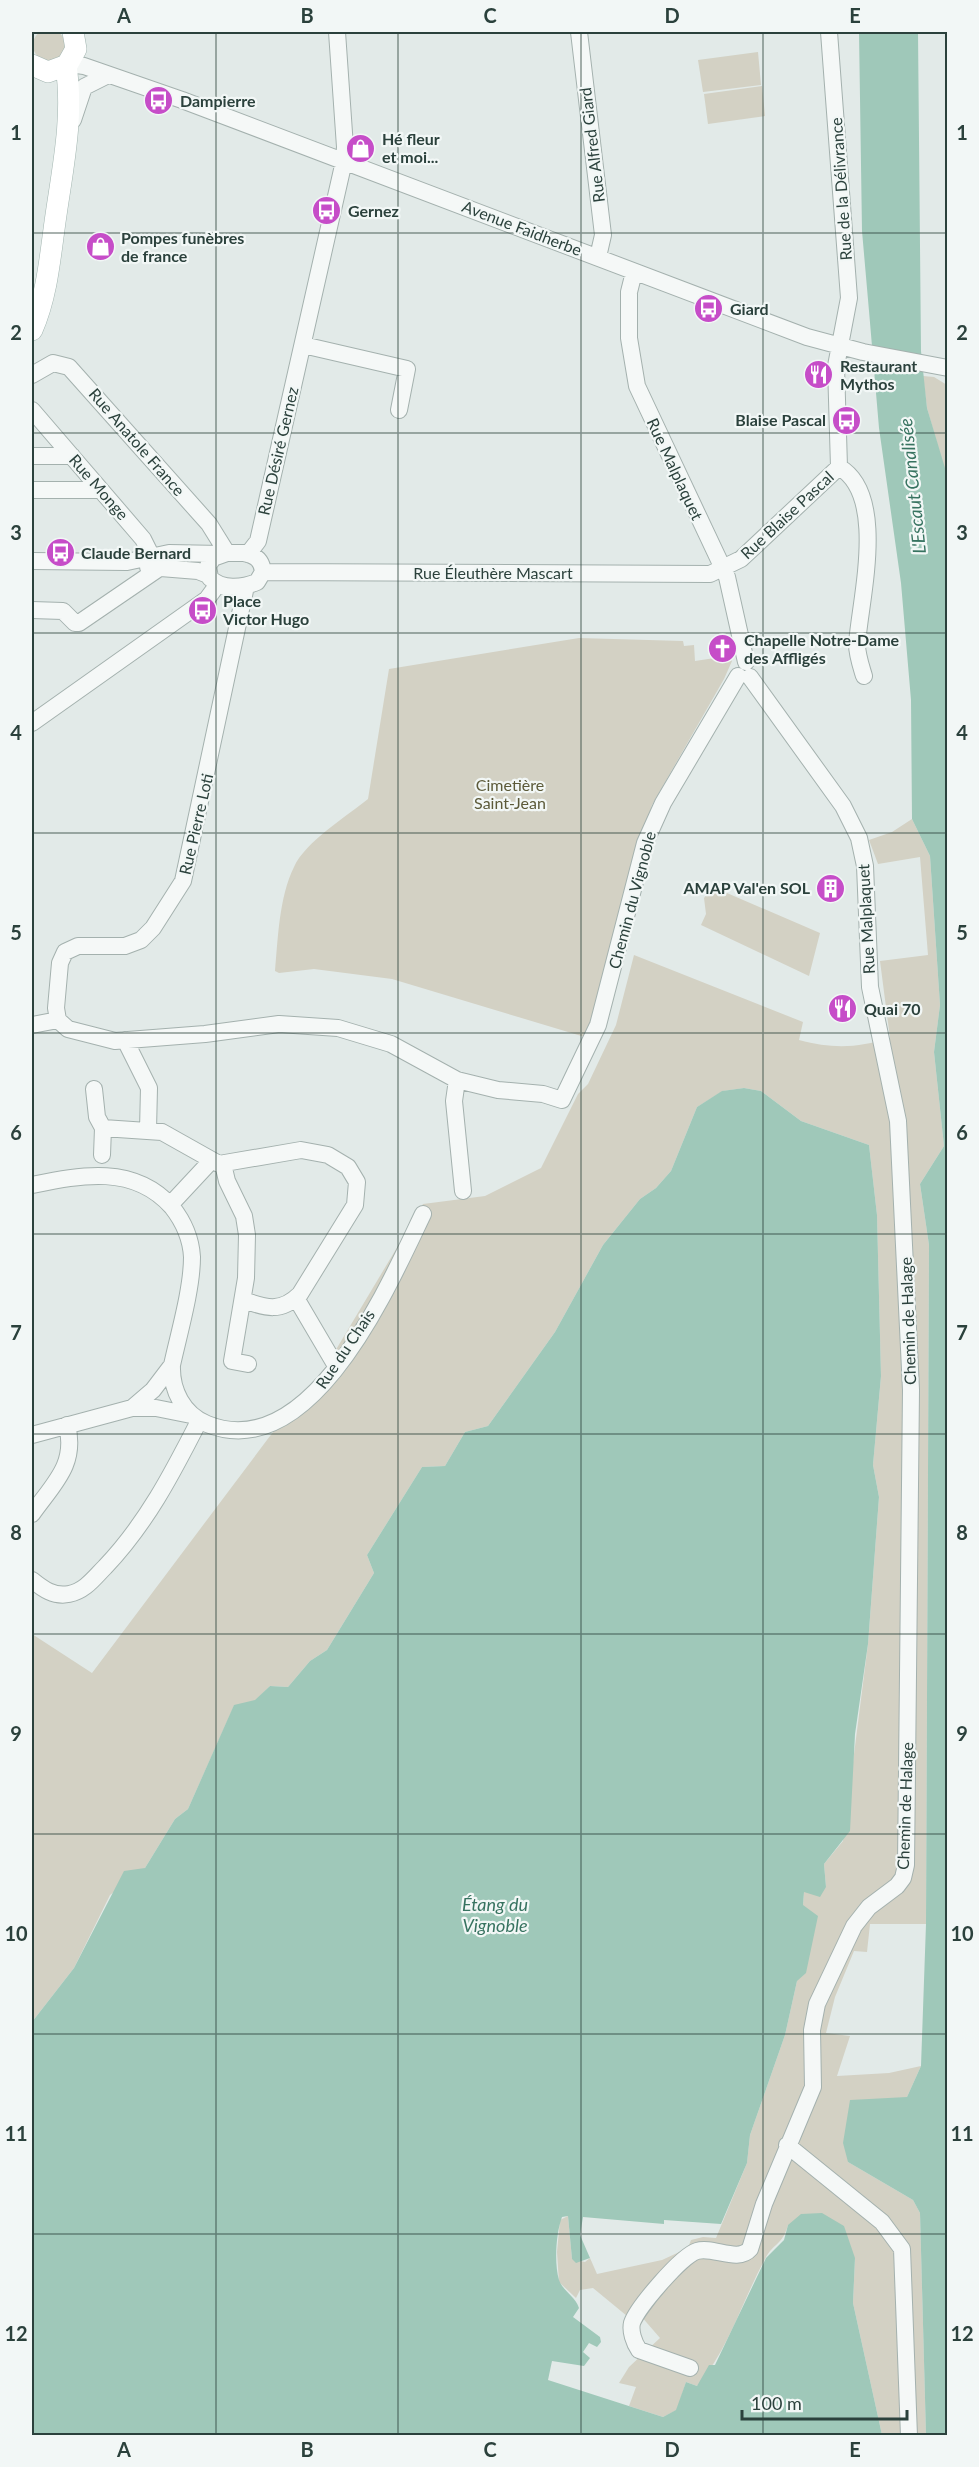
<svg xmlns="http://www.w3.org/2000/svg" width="979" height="2467" font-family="Lato,sans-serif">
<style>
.green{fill:#d3d1c4}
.water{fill:#9fc8b9}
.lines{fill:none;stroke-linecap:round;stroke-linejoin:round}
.minor-casing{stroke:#a4b1ae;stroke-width:18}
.major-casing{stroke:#a2b5b0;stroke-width:22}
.minor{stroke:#f5f8f7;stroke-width:16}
.major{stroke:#fff;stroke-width:21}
.grid{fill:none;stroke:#2b413c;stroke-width:1.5;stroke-opacity:0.55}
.labels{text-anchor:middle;stroke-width:4.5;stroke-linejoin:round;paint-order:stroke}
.poi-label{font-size:16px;font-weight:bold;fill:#2b413c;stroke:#f2f7f6;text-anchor:start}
.street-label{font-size:16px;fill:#2b413c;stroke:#f2f7f6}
.park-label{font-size:16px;fill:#5c5a39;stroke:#f2f7f6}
.water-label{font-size:18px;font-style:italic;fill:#377360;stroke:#f2f7f6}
.neatline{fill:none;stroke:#2b413c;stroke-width:2}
.grid-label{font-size:20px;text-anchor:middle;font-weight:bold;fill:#2b413c}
</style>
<rect width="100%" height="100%" fill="#e2eae8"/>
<path class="green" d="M33 45a16 16 0 1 1 32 0a16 16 0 1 1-32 0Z
M758,52l3,33 -58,7 -5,-32z
M762,86l3,30 -57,8 -4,-30z
M923,376l11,1 13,8v93l-20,-70z
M579,638l104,3 1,5 10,-1 1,16 33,-5 4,5 -8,18 -72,126 -28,90 -36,143 -196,-59 -78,-10 -35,4 -4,-2c3,-32 4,-74 19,-104 11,-25 53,-51 74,-68l21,-130z
M912,819l18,37 10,149 -6,47 10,94 -24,38 9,61 -3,679h-56l-3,28 -13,-1 -19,46 -9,36 24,3 -13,40 52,-3 32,-7 -14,31 -59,65 65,38 7,13 6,222h-44l-29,-132 2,-45 -67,-33c-6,21 -14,17 -23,34 -23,42 -36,90 -68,127l-11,-4 -9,28 -14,7 -34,-11 7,-19 -17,-4 10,-16 31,-29 -26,-30 -7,8 -34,-28 -13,2 -4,8 -17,-16 -2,-30 3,-32 8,-4 4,43 13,3 5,-4 7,16 65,-14 26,-12 3,-8 12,-3 13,1 31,-75 3,-28 35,-100 12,-54 7,-89 22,-5 -2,-23 19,-23 25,-197 11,-147 -6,-32 8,-89 -4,-161 -8,-70 -68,-24 -40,-30 -17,-3 -21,3 -26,16 -26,64 -15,17 -16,11 -37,46 -48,87 -67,94 -23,6 -20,34 -23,1 -55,88 7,18 -47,77 -17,11 -22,26 -18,-1 -15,15 -21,5 -46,103 -13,10 -30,49 -35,27 -36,73 -42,54v-388l60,39 178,-237 55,-68 98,-164 62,-8 56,-28 37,-74 10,-10 28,-59 18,-70 169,67 -4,18c34,9 58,8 91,-2l-10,-77 48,-6 -8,-98 -42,7 -9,-24 23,-8z
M713,887l107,46 -11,43 -108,-51 5,-11 -2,-16z"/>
<path class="water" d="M859,32h59l3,319 6,57 21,70 -1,1957h-21l-6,-222 -7,-13 -65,-38 -5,-19 7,-43 57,-3 14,-31 5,-142 3,-679 -9,-61 24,-38 -10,-94 6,-47 -10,-149 -18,-37 -1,-119 -10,-117 -22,-155 -10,-117 -7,-80z
M744,1088l17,3 40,30 68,24 8,70 4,161 -8,89 6,32 -11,147 -13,90 -5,97 -26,33 2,23 -6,10 -16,-5 -1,13 15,11 -12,57 -9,8 -12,54 -35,100 -3,28 -26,61 -57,-4v4l-81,-7 -3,18 10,23 -14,5 -4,-4 -4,-43 -6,1c-6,16 -8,46 -3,63 4,11 16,16 20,28l-6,9 27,20 1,5 -4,5 -8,-4 -6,9 7,6 -6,8 -32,-5 -4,19 115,37 13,-7 10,-28 11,4 12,-21h6l51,-107 18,-18 4,-15 13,-11 21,-1 22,13 11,32 -2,45 29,132h-850v-413l42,-54 50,-97 21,-3 30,-49 13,-10 46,-104 21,-5 15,-14 18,1 22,-26 17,-11 47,-77 -7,-18 55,-88 23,-1 20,-34 23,-6 67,-94 48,-87 37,-46 16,-11 15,-17 26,-64 25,-16z"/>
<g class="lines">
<defs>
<path id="minor" d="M579,32l24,203 -5,22
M69,64l15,2 98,34 625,237 56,15 85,16
M73,120l11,-33 24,-12
M634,272l-5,20v46l8,48 90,191 19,85
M303,345l104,24 -8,41
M32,375l21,-12 16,4 140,157 18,29
M32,410l111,129 15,30 -79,54h-4l-12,-12 -31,-1
M32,456h40
M839,467c49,28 21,133 18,177 0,11 4,22 7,32
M32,490h69
M244,553c12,2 18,8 19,19l-6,10c-15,6 -35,8 -47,-4l-2,-12 5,-8 14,-5z
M248,554l10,-13 86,-380 1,-14 -8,-115
M32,561l95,1 42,-9 52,1
M148,567l50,4 10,4
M263,572l447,2 31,-15 98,-92 -3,-101 13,-68 -20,-266
M246,586l-63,295 -30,47 -12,12 -16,6h-47l-13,6 -5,11 -4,45 2,12 10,9 47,12 90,-7 74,-10 59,4 53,16 66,36 -3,21 9,90
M32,723l175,-124 11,-15
M32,1025l26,-5
M125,1040l24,48 -1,42
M457,1080l41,10 45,4 19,6 36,-75 47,-182 18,-40 75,-127
M94,1089l3,28 6,11 -1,27
M103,1128l59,4 57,32 82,-14 27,5 20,12 9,15 -2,23 -55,89c-19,19 -34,14 -57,6
M223,1164l4,17 17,35 3,19 -1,43 -14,83 16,3
M32,1185c49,-10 102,-21 140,22 11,14 19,32 20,50 0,32 -13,76 -20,108 -1,25 11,49 35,59 104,42 181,-137 216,-210
M170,1205l41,-44
M296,1298l40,68
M132,1408l21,-18 19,-25
M32,1435l100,-27h24l35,7
M32,1514c21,-30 45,-49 35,-89
M32,1580c11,9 22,17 37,14 16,-3 25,-16 36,-27 41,-43 67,-93 94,-146
M787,2145l95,77 20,27 7,187
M690,2368l-51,-18c-5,-7 -9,-19 -7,-27 5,-15 49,-67 65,-72 16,-5 41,12 53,-2l14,-45 49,-117 -1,-57 5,-26 37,-78 15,-19 28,-21 6,-8 3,-13 5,-475 -13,-269 -28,-134 -5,-121 -6,-28 -16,-32 -93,-129"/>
<path id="major" d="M32,65l16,7 19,-7 9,-16 -3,-17
M32,330c15,-34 18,-72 23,-108 7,-51 19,-104 11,-156"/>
</defs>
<use href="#minor" class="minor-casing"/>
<use href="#major" class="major-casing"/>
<use href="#minor" class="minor"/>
<use href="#major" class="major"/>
</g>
<path class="grid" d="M216,32v2404M398,32v2404M581,32v2404M763,32v2404M32,233h916M32,433h916M32,633h916M32,833h916M32,1033h916M32,1234h916M32,1434h916M32,1634h916M32,1834h916M32,2034h916M32,2234h916"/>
<defs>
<symbol id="bus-disc" viewBox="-11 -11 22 22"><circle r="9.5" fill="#c64dc8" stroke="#f2f7f6"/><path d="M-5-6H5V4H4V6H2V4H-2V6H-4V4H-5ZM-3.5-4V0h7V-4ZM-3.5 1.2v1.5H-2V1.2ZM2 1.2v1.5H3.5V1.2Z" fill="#fff"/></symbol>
<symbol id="shop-disc" viewBox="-11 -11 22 22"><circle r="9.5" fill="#c64dc8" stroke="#f2f7f6"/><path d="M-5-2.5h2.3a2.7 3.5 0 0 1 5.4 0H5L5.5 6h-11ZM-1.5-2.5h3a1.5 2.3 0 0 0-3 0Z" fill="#fff"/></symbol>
<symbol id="restaurant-disc" viewBox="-11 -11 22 22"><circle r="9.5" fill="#c64dc8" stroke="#f2f7f6"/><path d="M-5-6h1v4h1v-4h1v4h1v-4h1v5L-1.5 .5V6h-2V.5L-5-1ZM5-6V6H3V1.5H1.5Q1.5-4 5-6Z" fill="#fff"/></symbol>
<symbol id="church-disc" viewBox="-11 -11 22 22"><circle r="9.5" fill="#c64dc8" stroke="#f2f7f6"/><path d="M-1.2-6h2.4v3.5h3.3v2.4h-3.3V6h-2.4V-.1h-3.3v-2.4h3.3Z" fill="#fff"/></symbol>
<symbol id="building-disc" viewBox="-11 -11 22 22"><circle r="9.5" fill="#c64dc8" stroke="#f2f7f6"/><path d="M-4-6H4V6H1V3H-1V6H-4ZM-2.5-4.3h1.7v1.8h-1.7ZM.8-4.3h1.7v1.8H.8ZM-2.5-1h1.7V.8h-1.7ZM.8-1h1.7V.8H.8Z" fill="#fff"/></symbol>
</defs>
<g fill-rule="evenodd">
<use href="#bus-disc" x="142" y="84" width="33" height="33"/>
<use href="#shop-disc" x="344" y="132" width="33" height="33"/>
<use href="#bus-disc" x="310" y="194" width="33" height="33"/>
<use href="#shop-disc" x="84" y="230" width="33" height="33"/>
<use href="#bus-disc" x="692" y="292" width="33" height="33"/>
<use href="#restaurant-disc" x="802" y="358" width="33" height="33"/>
<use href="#bus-disc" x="830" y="404" width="33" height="33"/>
<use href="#bus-disc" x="44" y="536" width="33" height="33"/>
<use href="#bus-disc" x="186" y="594" width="33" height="33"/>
<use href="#church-disc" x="706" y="632" width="33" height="33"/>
<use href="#building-disc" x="814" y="872" width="33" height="33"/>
<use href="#restaurant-disc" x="826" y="992" width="33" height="33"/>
</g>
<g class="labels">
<g class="poi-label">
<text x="180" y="107">Dampierre</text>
<text x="382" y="145">Hé fleur<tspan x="382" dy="18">et moi...</tspan></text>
<text x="348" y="217">Gernez</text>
<text x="121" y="244">Pompes funèbres<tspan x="121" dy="18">de france</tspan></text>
<text x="730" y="315">Giard</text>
<text x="840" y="372">Restaurant<tspan x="840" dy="18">Mythos</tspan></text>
<text x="826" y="426" text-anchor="end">Blaise Pascal</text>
<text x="81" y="559">Claude Bernard</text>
<text x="223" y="607">Place<tspan x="223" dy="18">Victor Hugo</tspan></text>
<text x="744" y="646">Chapelle Notre-Dame<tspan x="744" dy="18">des Affligés</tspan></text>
<text x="810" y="894" text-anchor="end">AMAP Val'en SOL</text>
<text x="864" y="1015">Quai 70</text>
</g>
<g class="street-label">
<text transform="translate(592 145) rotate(-97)" y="6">Rue Alfred Giard</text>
<text transform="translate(841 189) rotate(-94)" y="6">Rue de la Délivrance</text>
<text transform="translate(522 228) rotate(21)" y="6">Avenue Faidherbe</text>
<text transform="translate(137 442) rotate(49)" y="6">Rue Anatole France</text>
<text transform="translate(278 451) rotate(-77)" y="6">Rue Désiré Gernez</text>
<text transform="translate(675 469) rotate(65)" y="6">Rue Malplaquet</text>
<text transform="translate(99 487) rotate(49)" y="6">Rue Monge</text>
<text transform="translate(787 515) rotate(-43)" y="6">Rue Blaise Pascal</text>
<text x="493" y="579">Rue Éleuthère Mascart</text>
<text transform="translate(196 824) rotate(-77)" y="6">Rue Pierre Loti</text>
<text transform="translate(632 900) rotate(-75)" y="6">Chemin du Vignoble</text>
<text transform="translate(866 919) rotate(-93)" y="6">Rue Malplaquet</text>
<text transform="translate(908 1321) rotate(-92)" y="6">Chemin de Halage</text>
<text transform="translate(345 1349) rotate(-56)" y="6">Rue du Chais</text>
<text transform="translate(905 1806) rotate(-88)" y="6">Chemin de Halage</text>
</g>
<g class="park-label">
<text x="510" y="791">Cimetière<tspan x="510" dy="18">Saint-Jean</tspan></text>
</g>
<g class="water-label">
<text transform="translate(913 486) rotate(-96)" y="6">L'Escaut Canalisée</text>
<text x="495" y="1911">Étang du<tspan x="495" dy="21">Vignoble</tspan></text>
</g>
</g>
<rect width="979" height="2467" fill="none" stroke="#f2f7f6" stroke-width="66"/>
<path d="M742 2410v9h165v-9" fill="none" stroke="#2b413c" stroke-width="3"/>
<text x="751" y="2410" font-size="18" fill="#2b413c" stroke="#f2f7f6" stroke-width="4.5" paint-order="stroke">100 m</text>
<rect x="33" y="33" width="913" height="2401" class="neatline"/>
<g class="grid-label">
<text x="124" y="23">A</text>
<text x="307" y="23">B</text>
<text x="490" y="23">C</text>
<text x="672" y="23">D</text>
<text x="855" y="23">E</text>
<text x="16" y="140">1</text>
<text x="962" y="140">1</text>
<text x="16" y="340">2</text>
<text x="962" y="340">2</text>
<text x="16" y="540">3</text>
<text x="962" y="540">3</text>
<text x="16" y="740">4</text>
<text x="962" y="740">4</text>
<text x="16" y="940">5</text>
<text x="962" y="940">5</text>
<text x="16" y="1140">6</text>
<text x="962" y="1140">6</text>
<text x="16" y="1340">7</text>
<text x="962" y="1340">7</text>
<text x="16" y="1540">8</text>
<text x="962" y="1540">8</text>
<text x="16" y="1741">9</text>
<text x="962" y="1741">9</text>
<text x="16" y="1941">10</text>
<text x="962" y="1941">10</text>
<text x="16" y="2141">11</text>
<text x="962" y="2141">11</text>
<text x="16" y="2341">12</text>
<text x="962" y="2341">12</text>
<text x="124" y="2457">A</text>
<text x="307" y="2457">B</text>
<text x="490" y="2457">C</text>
<text x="672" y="2457">D</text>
<text x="855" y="2457">E</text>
</g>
</svg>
